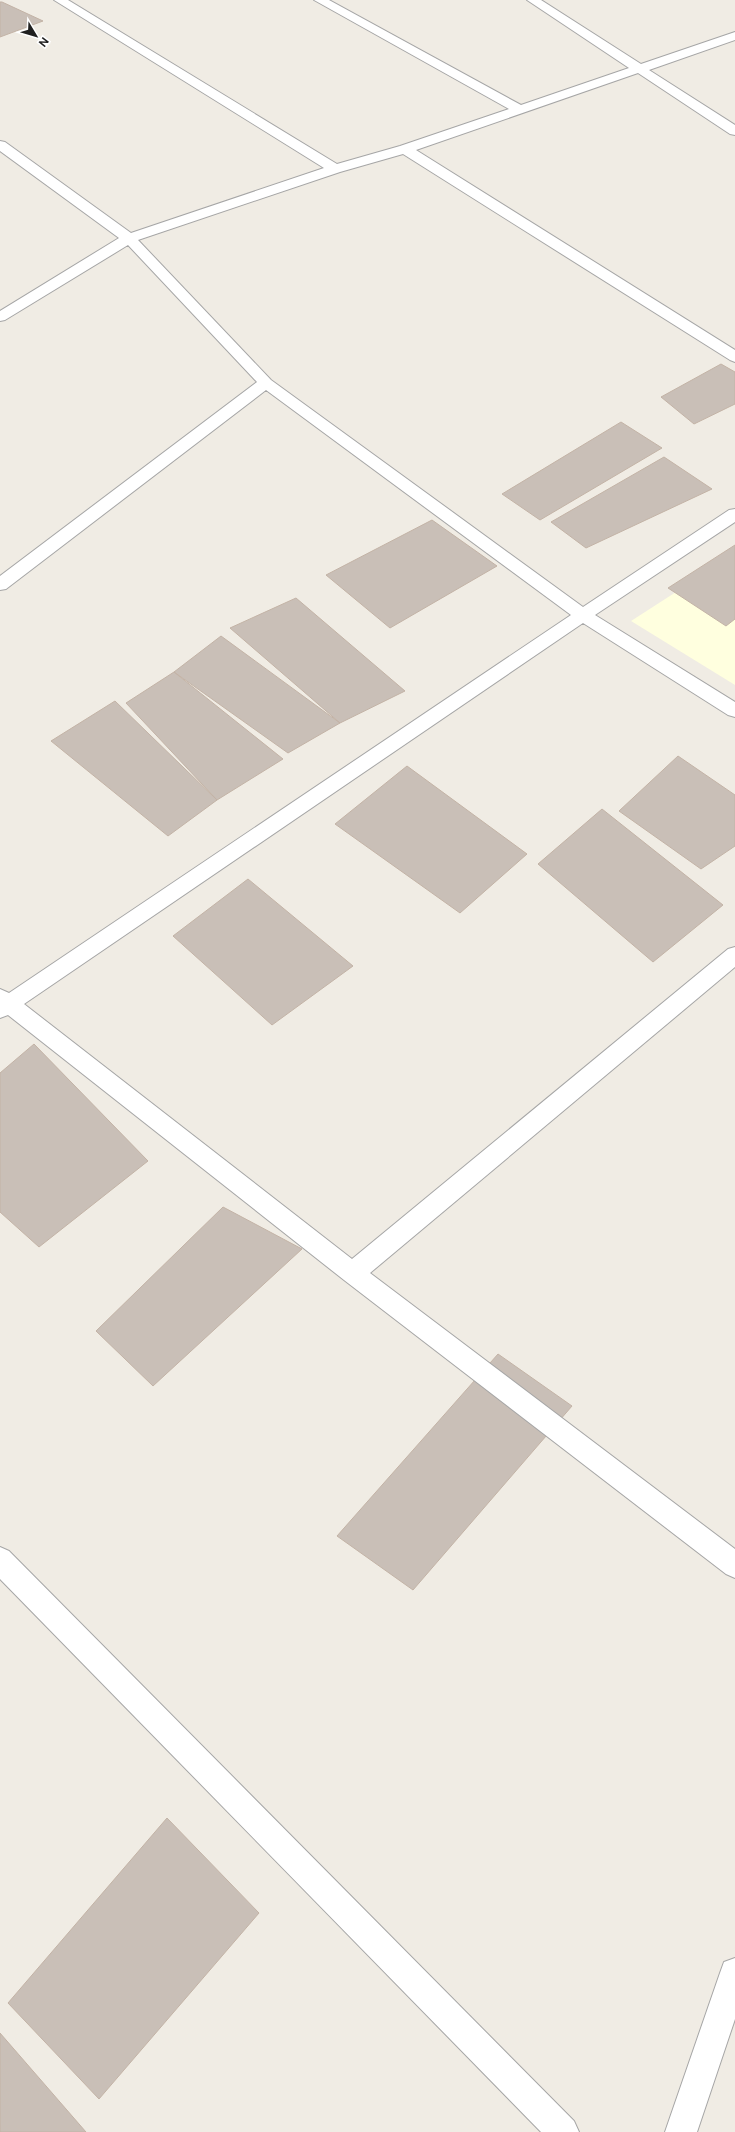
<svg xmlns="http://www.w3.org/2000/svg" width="735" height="2132" font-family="'Public Sans',sans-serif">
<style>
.education{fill:#ffffdf}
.building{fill:#c9bfb7;stroke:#c3b3a6}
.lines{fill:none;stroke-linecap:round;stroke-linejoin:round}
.street-casing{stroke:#a6a6a6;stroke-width:2}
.street{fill:#fff;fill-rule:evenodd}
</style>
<rect width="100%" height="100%" fill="#f0ece4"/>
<path class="education" d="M735,554v131l-104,-64z"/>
<path class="building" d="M0,2h2l41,19 -43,16z
M721,364l14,8v32l-41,20 -33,-27z
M621,422l41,26 -122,72 -38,-26z
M664,457l48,32 -126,59 -35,-26z
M432,520l65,46 -107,62 -64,-53z
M735,545v74l-9,7 -58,-38z
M296,598l109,93 -65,32 -110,-95z
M221,636l119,87 -52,30 -114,-81z
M174,672l109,87 -66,41 -91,-97z
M115,701l102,99 -49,36 -117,-95z
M678,756l57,39v51l-34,23 -82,-58z
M407,766l120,88 -67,59 -125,-89z
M602,809l121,96 -70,57 -115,-98z
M248,879l105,87 -81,59 -99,-89z
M34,1044l114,117 -109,86 -39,-35v-139z
M223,1207l79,42 -149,137 -57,-55z
M498,1354l74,52 -159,184 -76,-54z
M167,1818l92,95 -160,186 -91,-96z
M0,2033l86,99h-86z"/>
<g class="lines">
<defs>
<path id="street" d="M54,0h14l269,164 63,-18 109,-37 -195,-109h15l192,105 108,-37 -102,-68h14l100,64 94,-32v8l-86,30 86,55v10l-5,-1 -92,-61 -222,77 319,200v12l-5,-2 -327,-206 -63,18 -202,68 133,140 312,227 146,-97 6,-1v13l-140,93 140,87v15l-7,-2 -145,-92 -559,381 328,255 376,-310 7,-2v20l-365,306 365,276v29l-9,-4 -382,-294 -336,-265 -8,3v-29l9,4 562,-378 -305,-225 -260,199 -6,1v-14l257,-194 -129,-137 -123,75 -5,1v-10l119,-73 -119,-87v-10l5,1 126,91 193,-65z
M0,1547l9,4 565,570 5,11h-38l-541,-553z
M735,1958v61l-38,113h-32l55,-159 4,-11z"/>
</defs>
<use href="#street" class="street-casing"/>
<use href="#street" class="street"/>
</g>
<g transform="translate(36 36) rotate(128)" stroke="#ffffff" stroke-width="3" paint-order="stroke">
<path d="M0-3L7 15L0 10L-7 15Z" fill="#1f1f1f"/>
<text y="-6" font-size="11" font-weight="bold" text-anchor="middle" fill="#1f1f1f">N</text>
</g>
</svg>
